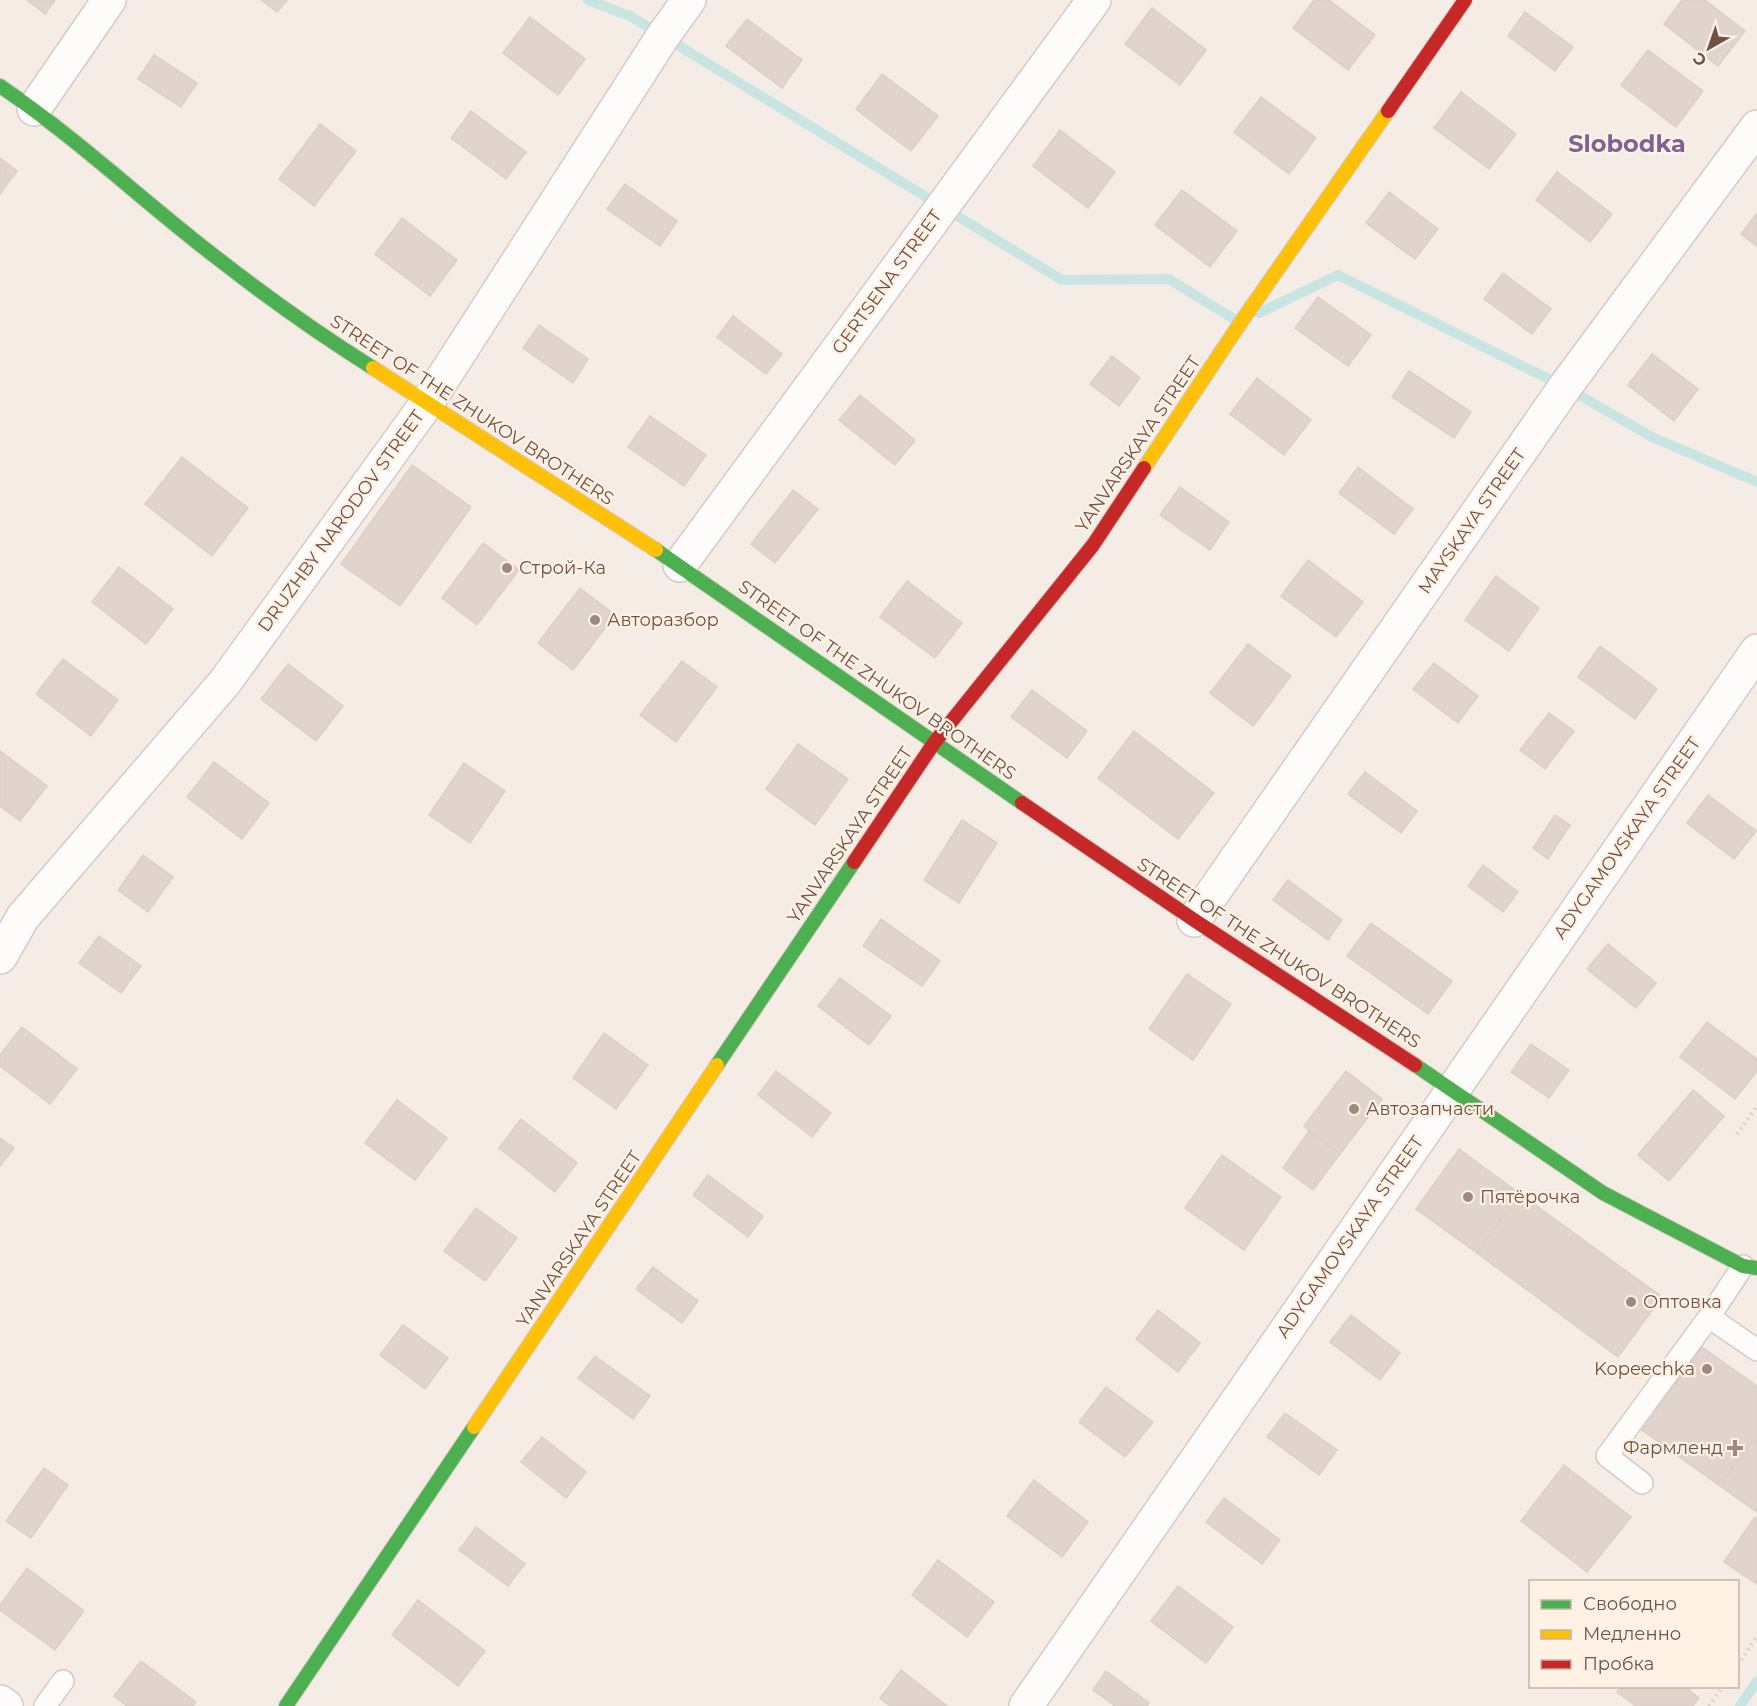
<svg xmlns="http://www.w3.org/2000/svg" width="1757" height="1706" font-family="Montserrat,sans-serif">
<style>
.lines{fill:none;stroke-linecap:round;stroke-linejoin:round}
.stream{stroke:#c8e5e4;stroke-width:10}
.building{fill:#e1d4cd;stroke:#ddcfc8;stroke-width:1.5}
.lane-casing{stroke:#d6cac3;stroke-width:24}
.street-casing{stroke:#d6cac3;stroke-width:36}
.fast-casing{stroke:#d5c9c2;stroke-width:16}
.slow-casing{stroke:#d5c9c2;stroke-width:16}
.jam-casing{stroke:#d5c9c2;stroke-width:16}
.path{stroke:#d6ccc8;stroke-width:4;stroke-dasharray:1.5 4.5;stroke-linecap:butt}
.lane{stroke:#fefcfb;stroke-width:21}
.street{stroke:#fefcfb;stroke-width:33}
.fast{stroke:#4caf50;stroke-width:14}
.slow{stroke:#ffc107;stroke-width:14}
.jam{stroke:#c62828;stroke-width:14}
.poi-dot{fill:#9f887e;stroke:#fff2e4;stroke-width:2}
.labels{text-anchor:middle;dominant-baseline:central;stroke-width:4.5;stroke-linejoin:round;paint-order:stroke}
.street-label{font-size:18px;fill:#715147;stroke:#fff2e4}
.poi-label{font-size:18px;fill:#715147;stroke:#fff2e4;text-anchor:start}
.district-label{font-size:24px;font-weight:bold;fill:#7e6295;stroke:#fff2e4}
</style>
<rect width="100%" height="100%" fill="#f5ede5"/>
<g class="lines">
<g class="stream">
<polyline points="588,0 630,16 1062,280 1169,279 1237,321"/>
<polyline points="1259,313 1338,275 1565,387 1652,437 1757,482"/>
<polyline points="1740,1706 1757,1681"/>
</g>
</g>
<g class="building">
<polygon points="27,0 55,0 45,14"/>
<polygon points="261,0 287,0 277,12"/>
<polygon points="1314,0 1329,0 1375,35 1348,70 1293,28"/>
<polygon points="1682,0 1705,0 1745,31 1718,66 1664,24"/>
<polygon points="1152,8 1206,50 1180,85 1125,44"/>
<polygon points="1525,12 1573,47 1555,71 1508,36"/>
<polygon points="530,17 585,59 558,95 503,53"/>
<polygon points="747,19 802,60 782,88 726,46"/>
<polygon points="1648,50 1703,91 1676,127 1621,85"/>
<polygon points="154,55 197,83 181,107 138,79"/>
<polygon points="882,74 938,116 911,151 856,109"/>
<polygon points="1461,92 1516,134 1489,169 1434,128"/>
<polygon points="1261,97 1316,138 1289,174 1234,132"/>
<polygon points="471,111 526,152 506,179 451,138"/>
<polygon points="320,124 356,151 314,206 279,179"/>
<polygon points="1060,130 1115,172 1088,208 1033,166"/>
<polygon points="0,158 17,171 0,194"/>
<polygon points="1557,172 1612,214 1590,242 1536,200"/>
<polygon points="625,184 677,221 660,246 607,209"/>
<polygon points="1182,190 1237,231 1210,267 1155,225"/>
<polygon points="1389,192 1438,229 1415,259 1366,223"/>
<polygon points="1757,213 1757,246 1741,234"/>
<polygon points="402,218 457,260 430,296 375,254"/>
<polygon points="1503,273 1551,309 1532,334 1484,299"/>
<polygon points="1318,297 1371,335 1348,366 1295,328"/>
<polygon points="733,316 782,354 766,374 717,337"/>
<polygon points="539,325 588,359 573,383 523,348"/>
<polygon points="1652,354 1698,389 1674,421 1628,385"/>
<polygon points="1112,356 1140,378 1119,406 1090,384"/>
<polygon points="1409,371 1471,412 1454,438 1392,397"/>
<polygon points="1257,378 1311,420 1284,455 1230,414"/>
<polygon points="860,395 915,440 895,465 839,420"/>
<polygon points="650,416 706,455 684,486 628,447"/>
<polygon points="182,457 248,508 212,556 145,504"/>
<polygon points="412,465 471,507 400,606 341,564"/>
<polygon points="1358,467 1413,509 1394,534 1339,493"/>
<polygon points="1180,487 1229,522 1210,550 1160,515"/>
<polygon points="793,490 818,509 775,563 751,544"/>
<polygon points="483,543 519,570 477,625 442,598"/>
<polygon points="1308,560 1363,602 1336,637 1281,596"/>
<polygon points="119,567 173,609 146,644 92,602"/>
<polygon points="1496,576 1539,608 1509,651 1465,620"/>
<polygon points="907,581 962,623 935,658 880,617"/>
<polygon points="580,588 615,615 573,670 538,643"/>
<polygon points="1248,644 1291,676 1253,726 1210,693"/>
<polygon points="1600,646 1657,689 1635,719 1578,677"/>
<polygon points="63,659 118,700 91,736 36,694"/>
<polygon points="682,661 717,687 676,742 640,715"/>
<polygon points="1434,663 1478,696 1458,723 1413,689"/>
<polygon points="288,664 343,706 316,741 261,699"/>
<polygon points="1032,690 1087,731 1067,758 1011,717"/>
<polygon points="1549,713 1574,731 1545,769 1520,750"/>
<polygon points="1134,731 1214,793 1178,839 1098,778"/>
<polygon points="798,744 848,779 815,825 766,789"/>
<polygon points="0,751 47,786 20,821 0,806"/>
<polygon points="214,762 269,803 242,839 187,797"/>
<polygon points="464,763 505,791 470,843 429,815"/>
<polygon points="1365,772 1417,811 1401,833 1348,794"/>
<polygon points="1708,795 1756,831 1734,859 1687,823"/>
<polygon points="1555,815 1570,825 1548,859 1533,848"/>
<polygon points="962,820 997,843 959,903 924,880"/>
<polygon points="143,855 173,877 148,912 118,890"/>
<polygon points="1483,865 1518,892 1503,912 1468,886"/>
<polygon points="1288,880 1342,920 1328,940 1273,900"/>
<polygon points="881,919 940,961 922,986 863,946"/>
<polygon points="1371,923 1452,981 1428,1014 1347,956"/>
<polygon points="99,936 141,966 121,993 79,963"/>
<polygon points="1608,944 1656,983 1636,1008 1587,969"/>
<polygon points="1187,974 1231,1004 1193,1060 1149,1029"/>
<polygon points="840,978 891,1016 869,1045 818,1006"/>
<polygon points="1707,1022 1757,1059 1757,1071 1735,1099 1680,1057"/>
<polygon points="22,1027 77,1069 50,1104 0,1066 0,1055"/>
<polygon points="604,1033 648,1065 616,1109 573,1078"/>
<polygon points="1531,1044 1569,1070 1549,1098 1511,1072"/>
<polygon points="776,1071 831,1113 812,1137 758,1095"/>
<polygon points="1346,1071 1382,1099 1340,1154 1304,1126"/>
<polygon points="1693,1090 1724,1116 1669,1181 1638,1155"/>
<polygon points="397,1100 447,1138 415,1180 365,1143"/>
<polygon points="521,1119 577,1163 555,1192 499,1148"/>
<polygon points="1309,1131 1340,1154 1313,1190 1283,1168"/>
<polygon points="0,1138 14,1148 0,1166"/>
<polygon points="1459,1149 1520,1194 1477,1253 1416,1209"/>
<polygon points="1222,1155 1281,1197 1244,1250 1185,1208"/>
<polygon points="708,1175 763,1216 748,1237 693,1195"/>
<polygon points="1520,1194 1662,1297 1618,1357 1477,1253"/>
<polygon points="476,1208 517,1238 485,1281 444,1251"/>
<polygon points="653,1267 698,1301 682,1323 636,1289"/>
<polygon points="1158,1310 1200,1343 1178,1372 1136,1339"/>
<polygon points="1351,1315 1400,1353 1380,1380 1330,1342"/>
<polygon points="403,1325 448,1358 425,1389 380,1355"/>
<polygon points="1702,1347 1757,1386 1757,1444 1753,1440 1720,1486 1642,1430"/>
<polygon points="595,1356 650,1396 633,1419 578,1378"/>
<polygon points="1106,1387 1153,1422 1125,1457 1079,1422"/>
<polygon points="1285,1413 1337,1450 1319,1475 1267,1437"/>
<polygon points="542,1437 586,1472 566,1498 521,1462"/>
<polygon points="1753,1440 1757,1444 1757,1512 1720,1486"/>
<polygon points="1564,1465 1631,1517 1587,1572 1521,1521"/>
<polygon points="44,1468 68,1485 31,1538 6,1521"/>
<polygon points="1034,1480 1088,1522 1062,1557 1007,1516"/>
<polygon points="1224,1498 1280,1540 1262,1564 1206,1522"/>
<polygon points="1755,1517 1757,1518 1757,1584 1724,1562"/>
<polygon points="476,1527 525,1564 508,1586 459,1550"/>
<polygon points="938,1560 994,1602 967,1637 912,1595"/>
<polygon points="27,1568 84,1611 55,1650 0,1610 0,1605"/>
<polygon points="1178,1586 1233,1627 1206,1663 1151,1621"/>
<polygon points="418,1600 485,1651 458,1686 392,1635"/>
<polygon points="141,1661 196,1702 193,1706 127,1706 114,1696"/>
<polygon points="901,1670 947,1706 890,1706 880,1698"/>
<polygon points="1106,1671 1149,1703 1147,1706 1115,1706 1093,1690"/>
<polygon points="1621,1686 1684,1686 1699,1698 1693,1706 1636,1706 1617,1692"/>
</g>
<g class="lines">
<defs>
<g id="lane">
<polyline points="1743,1266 1709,1317 1757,1350"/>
<polyline points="1642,1483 1607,1456 1709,1317"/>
<polyline points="45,1706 63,1681"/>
</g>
<g id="street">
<polyline points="34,109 109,0"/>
<polyline points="680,565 1094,0"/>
<polyline points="1194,920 1565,387 1757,127"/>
<polyline points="0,957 23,917 225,682 427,403 663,36 689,0"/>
<polyline points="0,1702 6,1706"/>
<polyline points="1026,1706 1757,651"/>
</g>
<g id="fast">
<path d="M0 86C77 138 144 202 217 258 267 297 319 334 373 368"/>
<polyline points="656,550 1022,803"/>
<polyline points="717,1065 854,862"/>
<polyline points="1415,1065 1603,1193 1743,1266 1757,1268"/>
<polyline points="286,1706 474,1427"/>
</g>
<g id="slow">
<polyline points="373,368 656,550"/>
<polyline points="1144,468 1241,322 1388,111"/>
<polyline points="474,1427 717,1065"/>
</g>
<g id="jam">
<polyline points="1388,111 1465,0"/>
<polyline points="1022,803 1194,920 1415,1065"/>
<polyline points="854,862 934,743 1093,545 1144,468"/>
</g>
</defs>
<use href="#lane" class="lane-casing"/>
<use href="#street" class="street-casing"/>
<use href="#fast" class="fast-casing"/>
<use href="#slow" class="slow-casing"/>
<use href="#jam" class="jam-casing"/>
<g class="path">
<polyline points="1737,1134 1757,1106"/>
<polyline points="1738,1665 1757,1636"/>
<polyline points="1709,1706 1723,1686"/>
</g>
<use href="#lane" class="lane"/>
<use href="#street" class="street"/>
<use href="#fast" class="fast"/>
<use href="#slow" class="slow"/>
<use href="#jam" class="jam"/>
</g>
<g class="poi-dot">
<circle cx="507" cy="568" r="6"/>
<circle cx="595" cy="620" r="6"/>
<circle cx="1354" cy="1109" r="6"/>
<circle cx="1468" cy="1197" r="6"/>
<circle cx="1631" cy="1302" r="6"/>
<circle cx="1707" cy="1369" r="6"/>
<path d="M1732 1439h6v6h6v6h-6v6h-6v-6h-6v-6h6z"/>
</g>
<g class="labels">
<g class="street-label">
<text transform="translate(887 282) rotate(-54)">GERTSENA STREET</text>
<text transform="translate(472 410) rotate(33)">STREET OF THE ZHUKOV BROTHERS</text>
<text transform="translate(1138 444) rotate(-56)">YANVARSKAYA STREET</text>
<text transform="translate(341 521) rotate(-54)">DRUZHBY NARODOV STREET</text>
<text transform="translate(1472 521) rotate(-55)">MAYSKAYA STREET</text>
<text transform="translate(877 680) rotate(35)">STREET OF THE ZHUKOV BROTHERS</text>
<text transform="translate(850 835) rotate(-56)">YANVARSKAYA STREET</text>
<text transform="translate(1627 838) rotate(-55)">ADYGAMOVSKAYA STREET</text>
<text transform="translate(1279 953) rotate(33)">STREET OF THE ZHUKOV BROTHERS</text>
<text transform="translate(1350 1237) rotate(-55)">ADYGAMOVSKAYA STREET</text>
<text transform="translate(579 1239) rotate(-56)">YANVARSKAYA STREET</text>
</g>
<g class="poi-label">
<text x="519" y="568">Строй-Ка</text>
<text x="607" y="620">Авторазбор</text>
<text x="1366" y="1109">Автозапчасти</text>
<text x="1480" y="1197">Пятёрочка</text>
<text x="1643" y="1302">Оптовка</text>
<text x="1695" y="1369" text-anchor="end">Kopeechka</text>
<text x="1723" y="1448" text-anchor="end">Фармленд</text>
</g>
<g class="district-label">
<text x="1627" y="143">Slobodka</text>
</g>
</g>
<rect x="1529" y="1580" width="210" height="108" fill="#fff2e4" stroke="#c6b2a5" stroke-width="1.5"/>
<rect x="1541" y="1600" width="30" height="9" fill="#4caf50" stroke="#c6b2a5" stroke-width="1.5"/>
<text x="1583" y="1610" font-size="18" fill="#715147">Свободно</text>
<rect x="1541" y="1630" width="30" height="9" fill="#ffc107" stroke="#c6b2a5" stroke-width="1.5"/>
<text x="1583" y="1640" font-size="18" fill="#715147">Медленно</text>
<rect x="1541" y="1660" width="30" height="9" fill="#c62828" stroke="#c6b2a5" stroke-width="1.5"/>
<text x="1583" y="1670" font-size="18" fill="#715147">Пробка</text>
<g transform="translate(1709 48) rotate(220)" stroke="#fff2e4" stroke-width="4.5" paint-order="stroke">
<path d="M0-4.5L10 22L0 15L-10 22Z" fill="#715147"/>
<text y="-9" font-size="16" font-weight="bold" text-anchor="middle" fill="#715147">С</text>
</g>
</svg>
